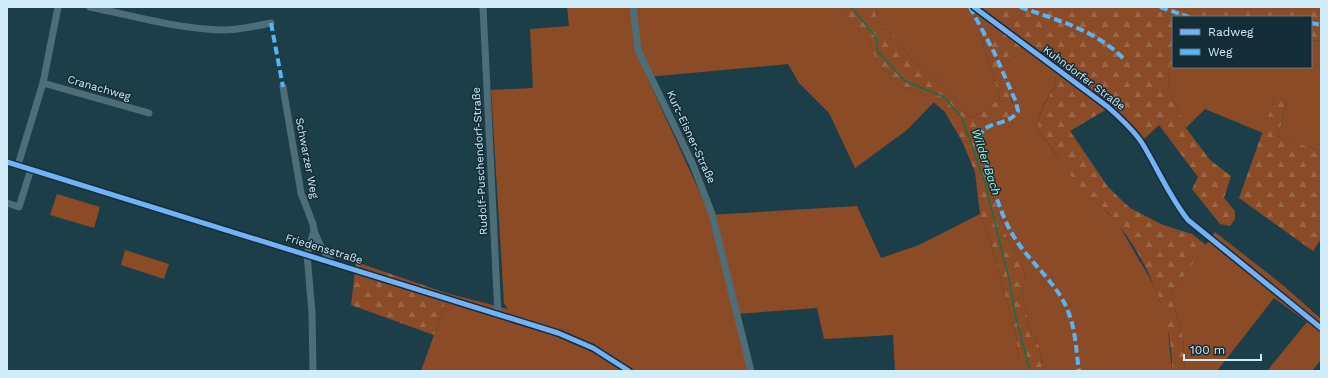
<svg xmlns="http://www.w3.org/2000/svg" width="1328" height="378" font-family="'Work Sans',sans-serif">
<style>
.green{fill:#8c4b27}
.forest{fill:url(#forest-firs)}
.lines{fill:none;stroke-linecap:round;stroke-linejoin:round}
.stream{stroke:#176b51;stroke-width:1.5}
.minor{stroke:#4d6e79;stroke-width:7}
.quiet{stroke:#56b5f8;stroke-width:4;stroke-dasharray:8 4;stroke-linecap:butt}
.cycleway-casing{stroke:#142c35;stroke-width:8}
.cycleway{stroke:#73b2f8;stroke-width:5}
.labels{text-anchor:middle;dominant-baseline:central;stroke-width:3;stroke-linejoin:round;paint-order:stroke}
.street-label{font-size:11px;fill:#d0edf9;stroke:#142c35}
.water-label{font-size:12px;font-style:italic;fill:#98fcd2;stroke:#142c35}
</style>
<defs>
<pattern id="forest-firs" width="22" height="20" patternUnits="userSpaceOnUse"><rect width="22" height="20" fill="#8c4b27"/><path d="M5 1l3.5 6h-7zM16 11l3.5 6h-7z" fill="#9b6547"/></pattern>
</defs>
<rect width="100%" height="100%" fill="#1c3e49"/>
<g class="green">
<polygon points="567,7 837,7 868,39 873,53 881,67 899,86 923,93 934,102 907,130 855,168 829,113 799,83 788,64 647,77 710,215 857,206 881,258 919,245 980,214 987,230 1016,334 1020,371 895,371 893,335 824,339 817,308 735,314 749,371 421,371 444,307 446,293 508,309 504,303 491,90 533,88 530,29 569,26"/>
<polygon points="876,7 968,7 981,24 983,45 1000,98 977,116 969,118 940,79 912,61 898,39 877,21"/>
<path d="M1025 40 1057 62 1055 86 1042 107 1037 128 1077 184 1117 222 1155 287 1167 321 1172 371H1043L1039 346 1030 330 1022 291 1025 278 1022 259 1007 238 976 141C980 125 993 121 1009 118L1013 101 999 68Z"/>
<polygon points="1311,40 1321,41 1321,151 1278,137 1287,101 1275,97 1263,133 1205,109 1186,128 1168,86 1170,64 1173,62 1173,67 1311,67"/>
<polygon points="57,194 100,207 94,228 50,215"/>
<polygon points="1215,232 1284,286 1321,319 1321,360 1312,371 1267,371 1307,322 1274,298 1217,371 1185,371 1183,338 1171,294"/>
<polygon points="125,250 169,264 164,279 121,265"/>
</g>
<g class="forest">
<path d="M837 7H876L877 21 898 39 912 61 940 79 969 118 977 116 1000 98 983 45 981 24 968 7H1321V41L1311 40V17H1173V62L1170 65 1168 86 1186 128 1210 160 1231 176 1224 198 1235 211V219L1230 226 1220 224 1192 189 1198 177 1159 125 1143 140 1112 106 1070 131 1108 187 1130 208 1163 225 1192 234 1206 245 1171 294 1183 338 1185 371H1172C1173 319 1149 263 1117 223 1106 208 1088 198 1076 183 1063 165 1051 146 1037 128L1042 108 1055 86 1057 62 1025 40 1000 68C1005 83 1019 104 1009 118 993 121 980 125 976 141L1007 238 1022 259 1025 278 1022 291 1030 330 1039 346 1043 371H1020L1016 334 987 230 980 214 975 172 962 141 945 112 923 93 899 86 881 67 873 53 868 39Z"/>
<polygon points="1275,97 1287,100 1278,137 1321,151 1321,239 1313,251 1239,198"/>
<polygon points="356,262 446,293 444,307 434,335 351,305"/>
</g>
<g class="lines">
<polyline class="stream" points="851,7 876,37 878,52 905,81 944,97 962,118 985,183 1009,279 1015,314 1030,371"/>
<g class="minor">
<path d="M90 7C134 16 178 29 223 30 239 30 256 26 271 23"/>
<polyline points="483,7 498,315"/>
<polyline points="633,7 638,50 693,165 712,214 751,371"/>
<path d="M974 7 1108 107C1120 118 1133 129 1142 143 1158 169 1169 196 1188 220L1321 328"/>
<polyline points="43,83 149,113"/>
<polyline points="283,87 301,193 313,224 314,231 307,254 312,313 313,371"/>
<polyline points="7,162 558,333 593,348 629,371"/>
<polyline points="18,165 43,83 58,7"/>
<polyline points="7,203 19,207 31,169"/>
<polyline points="314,231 321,247 331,261"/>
</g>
<g class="quiet">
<path d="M970 7 994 52 1016 102 1018 111C1008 127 987 120 981 134 977 145 984 157 987 167 995 193 1002 220 1018 243 1034 266 1058 285 1068 311 1076 331 1076 351 1079 371"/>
<path d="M1020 7C1057 20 1095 30 1123 58"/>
<polyline points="1160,7 1189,17"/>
<polyline points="271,23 283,87"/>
<polyline points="1311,23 1321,25"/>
</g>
<defs>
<g id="cycleway">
<path d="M974 7 1108 107C1120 118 1133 129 1142 143 1158 169 1169 196 1188 220L1321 328"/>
<polyline points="7,162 558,333 593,348 629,371"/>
</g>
</defs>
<use href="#cycleway" class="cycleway-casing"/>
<use href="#cycleway" class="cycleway"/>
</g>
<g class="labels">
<g class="street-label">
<text transform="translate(1084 78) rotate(37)">Kuhndorfer Straße</text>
<text transform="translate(99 88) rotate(16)">Cranachweg</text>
<text transform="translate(691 137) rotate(65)">Kurt-Eisner-Straße</text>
<text transform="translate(307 158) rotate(79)">Schwarzer Weg</text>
<text transform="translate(480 161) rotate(-93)">Rudolf-Puschendorf-Straße</text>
<text transform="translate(324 249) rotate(17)">Friedensstraße</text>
</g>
<g class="water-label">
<text transform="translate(986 162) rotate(72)">Wilder Bach</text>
</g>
</g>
<rect width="1328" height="378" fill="none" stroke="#d0edf9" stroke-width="16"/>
<rect x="1172" y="16" width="140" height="52" fill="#142c35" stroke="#5f7983"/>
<rect x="1180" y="29" width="20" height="6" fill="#73b2f8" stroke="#5f7983"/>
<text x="1208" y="36" font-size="12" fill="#d0edf9">Radweg</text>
<rect x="1180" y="49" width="20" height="6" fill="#56b5f8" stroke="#5f7983"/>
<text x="1208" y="56" font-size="12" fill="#d0edf9">Weg</text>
<path d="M1184 354v6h77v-6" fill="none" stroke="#d0edf9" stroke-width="2"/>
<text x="1190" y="354" font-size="12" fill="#d0edf9" stroke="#142c35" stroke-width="3" paint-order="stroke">100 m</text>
</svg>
